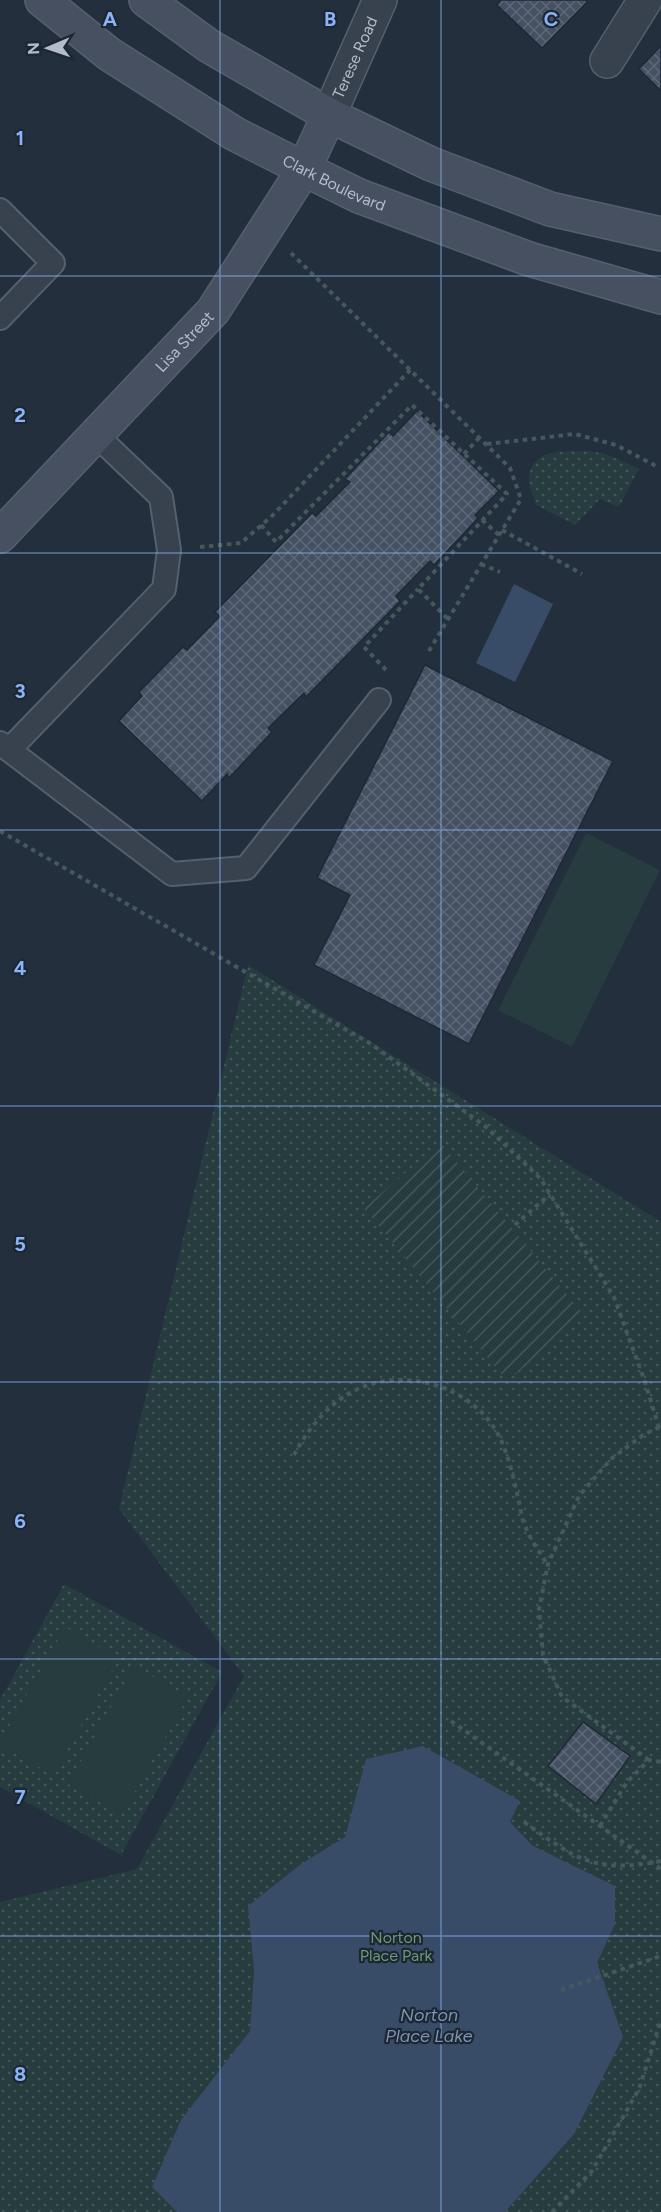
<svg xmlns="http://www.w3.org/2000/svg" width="661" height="2212" font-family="Figtree,sans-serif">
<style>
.grass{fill:url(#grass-dots)}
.garden{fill:url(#garden-furrows)}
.pitch{fill:#263c3f}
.water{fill:#394c67}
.building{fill:url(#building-cross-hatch);stroke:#1f2835;stroke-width:1.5}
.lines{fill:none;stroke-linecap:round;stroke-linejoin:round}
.lane-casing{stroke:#565f6c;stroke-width:26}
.street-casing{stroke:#565f6c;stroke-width:36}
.secondary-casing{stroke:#565f6c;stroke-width:36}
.path{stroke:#44595c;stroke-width:4;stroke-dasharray:4.5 4.5;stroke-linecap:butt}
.lane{stroke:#38414e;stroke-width:22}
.street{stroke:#38414e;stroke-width:33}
.secondary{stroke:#465061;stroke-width:33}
.grid{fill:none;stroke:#8ab4f8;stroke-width:1.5;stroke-opacity:0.55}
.labels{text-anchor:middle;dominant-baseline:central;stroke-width:4.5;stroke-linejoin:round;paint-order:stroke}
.street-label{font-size:16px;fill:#b4bcc9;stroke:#1d2633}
.park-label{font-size:16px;fill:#6b9a76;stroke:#1d2633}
.water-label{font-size:18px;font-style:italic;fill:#7c92b1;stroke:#1d2633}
.grid-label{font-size:20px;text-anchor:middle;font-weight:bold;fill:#8ab4f8;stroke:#1d2633;stroke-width:4.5;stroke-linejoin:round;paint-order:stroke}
</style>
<defs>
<pattern id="grass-dots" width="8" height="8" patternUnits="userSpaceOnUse" patternTransform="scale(1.5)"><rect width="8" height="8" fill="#263c3f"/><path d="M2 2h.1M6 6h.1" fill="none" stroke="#435659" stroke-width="1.8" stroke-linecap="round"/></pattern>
<pattern id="garden-furrows" width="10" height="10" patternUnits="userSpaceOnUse" patternTransform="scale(1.5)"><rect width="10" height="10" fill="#263c3f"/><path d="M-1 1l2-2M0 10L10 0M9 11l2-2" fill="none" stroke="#435659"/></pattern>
<pattern id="building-cross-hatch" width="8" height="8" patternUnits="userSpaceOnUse" patternTransform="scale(1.5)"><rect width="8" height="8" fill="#455162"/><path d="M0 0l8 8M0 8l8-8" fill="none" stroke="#5d6877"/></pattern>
</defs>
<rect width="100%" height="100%" fill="#242f3e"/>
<g class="grass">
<path d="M589 451 606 454 639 469 619 507 600 499 575 525 536 505C534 497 528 485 529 477 533 447 566 452 589 451Z"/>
<polygon points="248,965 661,1222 661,2212 0,2212 0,1902 137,1869 244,1676 119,1509"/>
<polygon points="64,1584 222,1672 121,1855 0,1787 0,1700"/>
</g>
<polygon class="garden" points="441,1143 585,1316 507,1381 364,1208"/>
<g class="pitch">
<polygon points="586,833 660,870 572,1047 498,1010"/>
<polygon points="65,1627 119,1658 53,1775 0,1745 0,1742"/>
<polygon points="134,1666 188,1697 122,1814 68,1784"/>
</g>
<g class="water">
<polygon points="514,584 553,604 515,682 476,663"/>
<polygon points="423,1746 520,1801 510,1822 533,1846 615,1886 615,1924 597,1963 623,2037 574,2134 505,2212 177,2212 152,2187 181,2120 250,2031 254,1971 248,1906 301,1864 345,1837 366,1759"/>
</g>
<g class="building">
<polygon points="501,0 586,0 587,2 542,48 497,5"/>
<polygon points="661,46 661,91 639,69"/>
<polygon points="417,411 499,491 475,515 478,518 434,565 430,561 396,596 400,601 306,697 304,693 268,728 272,732 229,778 227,774 202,801 119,721 142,696 139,692 183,647 187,650 220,616 215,612 312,513 316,516 350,482 345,479 389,432 393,436"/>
<polygon points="425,665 613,761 469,1044 314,965 350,895 317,878"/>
<polygon points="583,1722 630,1756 596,1804 548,1766"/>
</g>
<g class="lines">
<defs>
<g id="lane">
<polyline points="0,210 53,263 0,318"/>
<polyline points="0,743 9,750 164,589 169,550 161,497 96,435"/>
<polyline points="9,750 172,874 246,868 379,700"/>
</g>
<g id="street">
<polyline points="607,61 645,0"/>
<path id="s1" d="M329 115 380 0"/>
</g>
<g id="secondary">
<path id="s2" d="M42 0 109 54 235 134 304 169 359 196 529 259 661 297"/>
<polyline points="146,0 209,46 329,115 431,164 550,209 661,234"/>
<path id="s3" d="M0 536 213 311 304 169 329 115"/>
</g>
</defs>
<use href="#lane" class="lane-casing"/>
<use href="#street" class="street-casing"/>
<use href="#secondary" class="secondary-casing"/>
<g class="path">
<polyline points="291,253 510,468 521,499 427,654"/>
<polyline points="487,444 575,434 616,445 656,466"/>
<polyline points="464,454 479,438"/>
<polyline points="482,520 499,535"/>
<polyline points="261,525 276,542 412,405 507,494 418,589 448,619"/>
<polyline points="502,530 582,574"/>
<polyline points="200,547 241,543 273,515 410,370"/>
<polyline points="481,564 500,572"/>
<polyline points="386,670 364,647 418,589"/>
<polyline points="0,831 371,1044 485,1126 540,1178 614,1297 645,1382 659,1428"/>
<polyline points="515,1225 550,1194"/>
<path d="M294 1455C306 1432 325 1408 348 1394 399 1364 472 1384 499 1436 509 1456 514 1480 519 1502 521 1510 522 1521 526 1528 531 1541 540 1552 547 1564"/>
<polyline points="451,1721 661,1869"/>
<polyline points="649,1760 562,1697 543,1655 539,1609 548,1564 579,1496 611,1459 643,1435 660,1427"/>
<path d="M524 1822C576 1859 594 1874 661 1861"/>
<polyline points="600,1826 627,1782 649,1760 661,1762"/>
<polyline points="561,1990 661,1956"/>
<polyline points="552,2212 592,2171 639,2089 661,2020"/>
</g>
<use href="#lane" class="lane"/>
<use href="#street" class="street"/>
<use href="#secondary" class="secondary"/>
</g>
<path class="grid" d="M220 0V2212M441 0V2212M0 276H661M0 553H661M0 830H661M0 1106H661M0 1382H661M0 1659H661M0 1936H661"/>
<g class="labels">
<g class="street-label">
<text stroke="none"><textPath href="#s1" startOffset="63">Terese Road</textPath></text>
<text stroke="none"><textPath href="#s2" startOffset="346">Clark Boulevard</textPath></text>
<text stroke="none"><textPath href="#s3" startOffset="268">Lisa Street</textPath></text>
</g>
<g class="park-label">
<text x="396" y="1937">Norton<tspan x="396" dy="18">Place Park</tspan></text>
</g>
<g class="water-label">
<text x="429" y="2015">Norton<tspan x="429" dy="21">Place Lake</tspan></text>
</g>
</g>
<g class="grid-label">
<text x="110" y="26">A</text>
<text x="330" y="26">B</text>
<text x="551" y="26">C</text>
<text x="20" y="145">1</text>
<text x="20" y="422">2</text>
<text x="20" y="698">3</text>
<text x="20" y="975">4</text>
<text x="20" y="1251">5</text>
<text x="20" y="1528">6</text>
<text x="20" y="1804">7</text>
<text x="20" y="2081">8</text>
</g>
<g transform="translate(48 48) rotate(268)" stroke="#1d2633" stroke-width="4.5" paint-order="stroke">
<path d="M0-4.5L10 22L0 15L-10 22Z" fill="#b4bcc9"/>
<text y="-9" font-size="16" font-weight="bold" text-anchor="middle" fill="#b4bcc9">N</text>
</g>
</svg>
